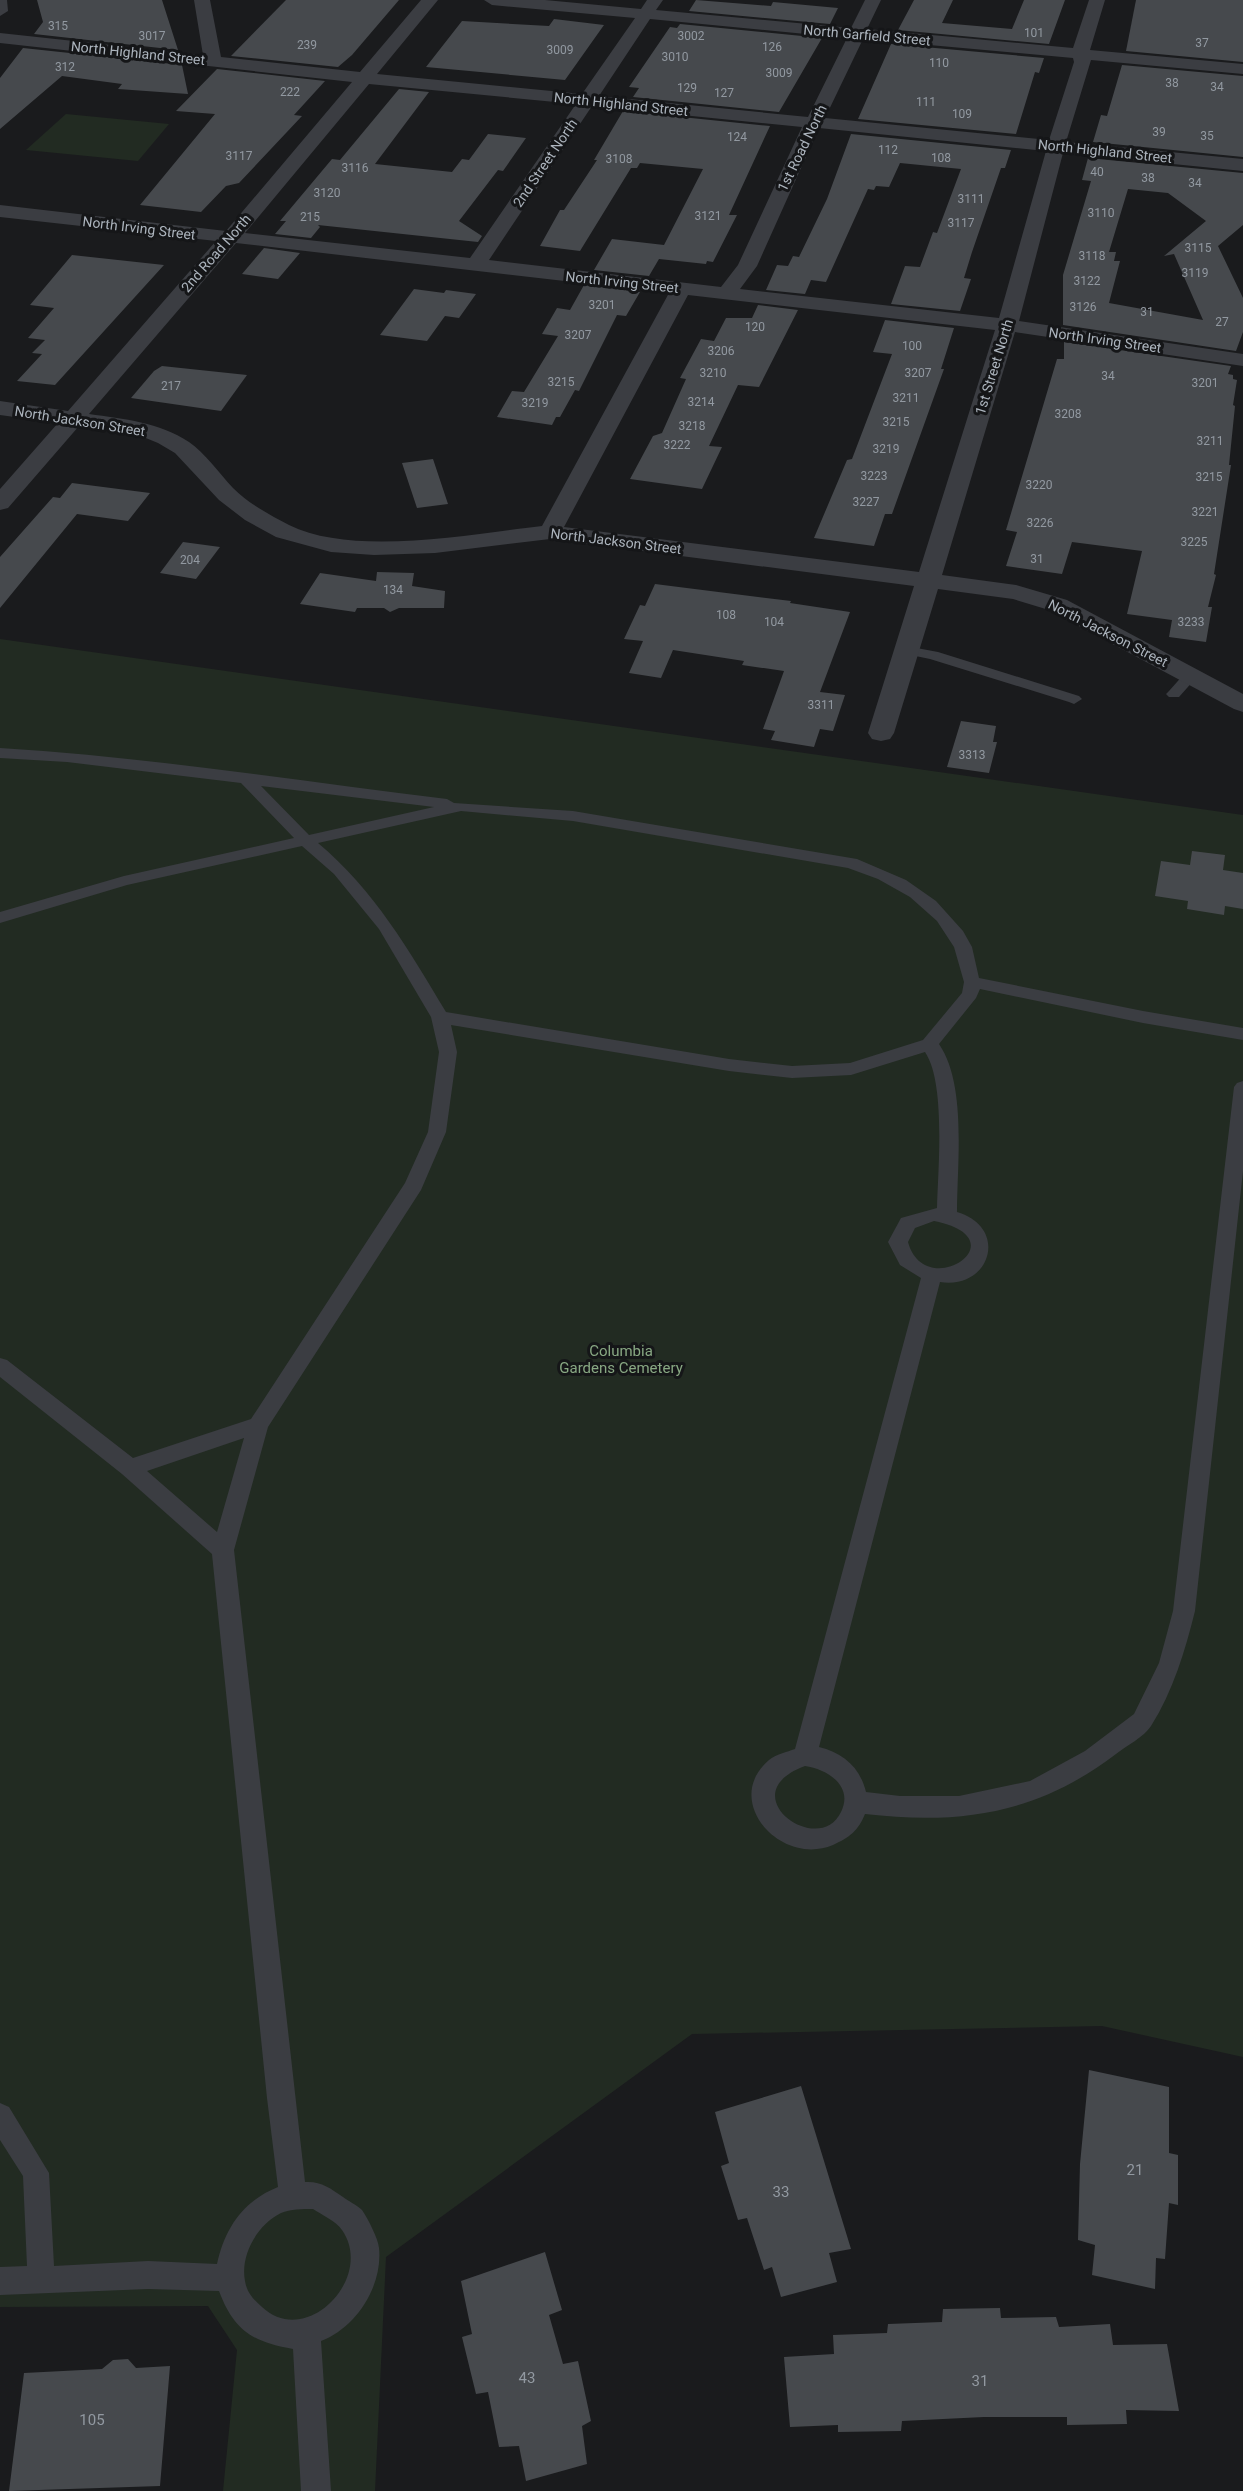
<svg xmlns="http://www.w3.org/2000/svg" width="1243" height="2491" font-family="Roboto,sans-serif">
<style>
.green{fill:#222b22}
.building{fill:#46494d;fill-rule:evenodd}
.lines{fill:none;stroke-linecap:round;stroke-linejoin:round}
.lane{fill:#3b3d42;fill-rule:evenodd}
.street{fill:#3b3d42;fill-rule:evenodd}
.labels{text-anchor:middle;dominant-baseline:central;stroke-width:6;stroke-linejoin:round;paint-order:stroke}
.number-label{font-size:12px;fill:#9299a1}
.far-street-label{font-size:14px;fill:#acb4bd;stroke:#151618}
.park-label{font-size:15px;fill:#88a883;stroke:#151618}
.near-number-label{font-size:15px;fill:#9299a1}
</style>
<rect width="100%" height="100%" fill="#1a1b1d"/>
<g class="green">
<polygon points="66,114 169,124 138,161 26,150"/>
<polygon points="0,639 1243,815 1243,2057 1102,2026 692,2034 386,2257 375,2491 223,2491 237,2350 208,2306 0,2307"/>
</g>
<g class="building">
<polygon points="37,0 162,0 178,50 34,34 43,22"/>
<polygon points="286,0 399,0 352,55 338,67 231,56"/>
<polygon points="696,0 771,6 773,2 838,8 830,24 689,11"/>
<polygon points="914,0 953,0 942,23 1012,29 1024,0 1065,0 1049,44 898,30"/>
<polygon points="1136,0 1243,0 1243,62 1126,51"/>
<polygon points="554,19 604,25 565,80 426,67 462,21 549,26"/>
<polygon points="680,24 822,38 779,112 633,97 639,88 629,87 670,27 677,28"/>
<polygon points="891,44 1044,58 1039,73 1035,72 1016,134 858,119"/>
<polygon points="23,48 182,65 188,94 118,89 122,84 62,76 0,129 0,78"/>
<polygon points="1122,65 1243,76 1243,157 1093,142 1101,115 1107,116"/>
<polygon points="217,69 325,81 294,115 302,116 239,183 226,186 201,212 140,205 215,114 176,111"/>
<polygon points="399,89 429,92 375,164 452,172 462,159 469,160 488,134 526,138 503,171 498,170 459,221 482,236 478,242 318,225 320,227 311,238 275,234 286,221 280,221 332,159 340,160"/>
<polygon points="623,111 770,126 729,215 737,215 713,262 707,261 706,264 659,259 649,276 594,270 612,239 664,245 703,169 640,163 637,168 631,168 580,251 540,246 560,210 564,210 597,160 594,160"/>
<polygon points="851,134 1011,150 1005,168 1001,168 972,252 964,278 971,279 960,311 891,304 905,266 920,267 933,232 937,233 961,169 900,163 889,187 876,186 874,190 868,189 826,282 811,280 805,294 766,290 777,265 788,266 793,256 799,257 827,199"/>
<path d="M1088 158 1243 173V225L1218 246 1243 298V332L1236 351 1063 325V275L1091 181 1082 180ZM1128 189 1168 193 1206 221 1164 256 1174 254 1203 320 1109 303 1120 261H1114L1116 252H1109Z"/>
<polygon points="264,248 300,253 278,279 242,274"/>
<polygon points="72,255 164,265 55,385 17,381 42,354 32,353 45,340 28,338 54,308 30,305"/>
<polygon points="584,285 640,292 626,316 617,315 579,391 575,390 560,417 556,417 552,425 497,417 512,391 524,392 558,336 542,334 557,308 570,310"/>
<polygon points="414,289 444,293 446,290 476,294 459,318 445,316 427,341 380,335"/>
<polygon points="758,305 798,310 759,387 738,385 709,446 722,447 702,489 630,479 653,436 662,433 686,379 680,378 701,339 714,341 726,318 752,318"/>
<polygon points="885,320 954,328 941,369 944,369 892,514 885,514 874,546 814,538 847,460 852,459 892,354 873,352"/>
<polygon points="1064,342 1231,366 1228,374 1233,375 1233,379 1237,380 1233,405 1235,406 1229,465 1231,465 1214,574 1216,575 1208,607 1212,607 1206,642 1169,637 1172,620 1127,614 1142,551 1072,542 1062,574 1006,566 1017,532 1006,530 1057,359 1064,359"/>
<polygon points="162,366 247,375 221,411 131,398 154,371"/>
<polygon points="433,459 448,504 417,508 402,463"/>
<polygon points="72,483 150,493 128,521 77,514 0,608 0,557 53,497 60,498"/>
<polygon points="183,542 220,547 196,579 160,573"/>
<polygon points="377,572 414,573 412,586 445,591 444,608 399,608 390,612 384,608 357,608 355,612 300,604 320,573 376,581"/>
<polygon points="655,584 791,601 790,603 850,612 820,692 845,695 833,731 820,729 814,747 771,740 775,731 763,729 784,671 742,665 744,661 673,650 661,678 629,673 643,641 624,639 640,605 645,606"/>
<polygon points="961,721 996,726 993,742 997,742 989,773 947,767"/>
<polygon points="1192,851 1225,855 1223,870 1243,873 1243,909 1225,906 1224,915 1187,909 1188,901 1155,896 1161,861 1190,865"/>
<polygon points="1089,2070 1169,2087 1169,2153 1178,2155 1178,2205 1169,2203 1165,2259 1156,2258 1155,2289 1092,2275 1095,2245 1078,2240 1080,2164"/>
<polygon points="801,2086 851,2249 829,2253 837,2282 781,2297 772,2267 764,2270 747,2218 738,2220 721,2166 729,2163 715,2112"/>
<polygon points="545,2252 562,2310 549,2315 563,2364 578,2361 591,2421 582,2426 587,2464 526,2481 519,2446 499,2447 488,2392 476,2394 462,2337 472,2334 461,2281"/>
<polygon points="1000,2308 1001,2318 1056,2317 1059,2327 1110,2324 1113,2345 1167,2344 1179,2411 1126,2410 1127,2424 1067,2425 1067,2417 984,2417 902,2421 901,2431 838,2432 838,2425 790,2427 784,2357 834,2354 833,2335 887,2333 888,2324 942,2322 943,2309"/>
<polygon points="128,2359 136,2368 170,2366 160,2486 9,2491 24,2373 102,2369 113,2360"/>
</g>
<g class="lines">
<g class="lane">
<polygon points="906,646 938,652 1079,696 1082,699 1074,704 1069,702 930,659 901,653 899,650"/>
<polygon points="1190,672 1195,673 1197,676 1195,679 1179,697 1169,697 1166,694 1169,691 1185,673"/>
<path d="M0 748C150 757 298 781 447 799L454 803 573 811 857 859 906 880 936 901 963 931 972 947 979 978 1143 1011 1243 1028V1040L1143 1023 980 989 976 998 939 1044C967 1085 957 1163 957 1212 1010 1228 990 1290 940 1282L819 1747C843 1753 860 1767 866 1792L900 1796H959L1030 1781 1085 1751 1134 1714 1159 1663 1173 1611 1234 1087 1237 1083 1243 1081V1171L1195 1611C1185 1651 1173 1691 1151 1726 1144 1737 1126 1746 1116 1754 1037 1814 961 1825 865 1814 858 1831 850 1837 833 1845 781 1867 721 1801 769 1760 776 1754 787 1752 795 1749L921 1278 900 1265 888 1242 901 1218 937 1208C938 1169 946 1083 925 1052L851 1075 792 1078 729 1071 451 1025 457 1052 446 1132 421 1190 268 1427 234 1550 305 2182C321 2181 330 2188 343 2197 348 2201 357 2205 362 2210 368 2219 378 2238 379 2248 383 2286 356 2328 321 2341L331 2491H301L293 2349C253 2342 234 2331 219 2291L148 2289 0 2295V2267L27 2266 23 2176 0 2140V2103L9 2107 49 2173 54 2266 148 2261 217 2264C225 2228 243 2201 278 2187L267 2098 212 1554 122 1474 0 1377V1358L7 1360 133 1458 251 1419 405 1183 428 1132 439 1052 431 1017 379 929 334 874 302 846 127 885 0 923V912L124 876 294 838 241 783 67 762 0 758ZM261 786 434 807 309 835ZM461 811 573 821 848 868 878 879 910 897 937 921 954 947 964 982 962 993 923 1040 850 1063 792 1066 729 1059 446 1012C408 949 375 891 318 843ZM934 1221C1023 1239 925 1304 908 1242L915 1228ZM244 1438 217 1532 147 1471ZM805 1766C827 1769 854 1786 841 1812 819 1859 729 1794 805 1766ZM313 2209C322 2215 336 2221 342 2230 375 2277 307 2349 262 2307 253 2299 247 2293 245 2281 240 2255 257 2225 281 2213 290 2209 303 2209 313 2209Z"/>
</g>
<g class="street">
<polygon points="0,0 7,0 8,11 0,16"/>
<path d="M194 0H210L221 57 360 72 421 0H438L377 74 582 94 635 18 492 5 484 0H545L641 9 647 0H663L656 10 851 28 865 0H881L867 29 1073 48 1089 0H1105L1090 50 1243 64V74L1091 60 1066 142 1243 159V171L1063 153 1019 321 1243 354V366L1015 332 942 575 1016 585 1067 600 1243 694V712L1234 709 1049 610 1013 599 938 589 894 733 890 739 881 741 872 739 868 733 914 586 550 539 435 553 374 555 331 552 276 537 245 520 219 500 175 453 158 443 136 434 79 426 8 508 0 510V489L58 423 0 415V401L68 411 216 241 0 217V205L226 231 352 82 0 43V33L203 55ZM650 19 847 38 808 117 599 96ZM863 39 1073 58 1074 62 1049 140 825 118ZM369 84 576 104 470 258 245 233ZM592 106 802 127 738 265 721 287 489 260ZM819 128 1046 151 999 318 740 289 757 266ZM236 243 669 293 542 526C472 534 353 557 289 525 270 515 249 504 233 488 219 473 205 453 189 442 159 422 124 419 89 414ZM688 295 995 330 919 572 564 527Z"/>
</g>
</g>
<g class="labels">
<g class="number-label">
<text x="58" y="26">315</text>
<text x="1034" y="33">101</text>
<text x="152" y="36">3017</text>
<text x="691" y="36">3002</text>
<text x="1202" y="43">37</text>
<text x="307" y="45">239</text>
<text x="772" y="47">126</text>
<text x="560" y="50">3009</text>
<text x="675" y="57">3010</text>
<text x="939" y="63">110</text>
<text x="65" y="67">312</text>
<text x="779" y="73">3009</text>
<text x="1172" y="83">38</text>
<text x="1217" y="87">34</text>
<text x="687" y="88">129</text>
<text x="290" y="92">222</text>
<text x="724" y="93">127</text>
<text x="926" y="102">111</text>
<text x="962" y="114">109</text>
<text x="1159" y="132">39</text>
<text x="1207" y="136">35</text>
<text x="737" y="137">124</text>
<text x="888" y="150">112</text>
<text x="239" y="156">3117</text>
<text x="941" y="158">108</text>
<text x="619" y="159">3108</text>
<text x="355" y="168">3116</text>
<text x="1097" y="172">40</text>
<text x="1148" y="178">38</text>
<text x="1195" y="183">34</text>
<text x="327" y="193">3120</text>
<text x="971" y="199">3111</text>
<text x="1101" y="213">3110</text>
<text x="708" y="216">3121</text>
<text x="310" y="217">215</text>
<text x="961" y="223">3117</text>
<text x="1198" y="248">3115</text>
<text x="1092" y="256">3118</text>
<text x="1195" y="273">3119</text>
<text x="1087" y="281">3122</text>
<text x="602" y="305">3201</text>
<text x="1083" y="307">3126</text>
<text x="1147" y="312">31</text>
<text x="1222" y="322">27</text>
<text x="755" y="327">120</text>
<text x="578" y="335">3207</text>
<text x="912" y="346">100</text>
<text x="721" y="351">3206</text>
<text x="713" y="373">3210</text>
<text x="918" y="373">3207</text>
<text x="1108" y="376">34</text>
<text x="561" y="382">3215</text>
<text x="1205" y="383">3201</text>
<text x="171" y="386">217</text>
<text x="906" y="398">3211</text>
<text x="701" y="402">3214</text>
<text x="535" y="403">3219</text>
<text x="1068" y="414">3208</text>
<text x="896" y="422">3215</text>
<text x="692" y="426">3218</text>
<text x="1210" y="441">3211</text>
<text x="677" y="445">3222</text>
<text x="886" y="449">3219</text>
<text x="874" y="476">3223</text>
<text x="1209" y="477">3215</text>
<text x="1039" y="485">3220</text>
<text x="866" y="502">3227</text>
<text x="1205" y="512">3221</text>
<text x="1040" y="523">3226</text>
<text x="1194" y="542">3225</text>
<text x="1037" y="559">31</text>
<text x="190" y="560">204</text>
<text x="393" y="590">134</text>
<text x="726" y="615">108</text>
<text x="774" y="622">104</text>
<text x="1191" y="622">3233</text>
<text x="821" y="705">3311</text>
<text x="972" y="755">3313</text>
</g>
<g class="far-street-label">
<text transform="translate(867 35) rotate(5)">North Garfield Street</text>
<text transform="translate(138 53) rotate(6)">North Highland Street</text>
<text transform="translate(621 104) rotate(6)">North Highland Street</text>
<text transform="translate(802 148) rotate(-64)">1st Road North</text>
<text transform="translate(1105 151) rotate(6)">North Highland Street</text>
<text transform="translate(545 163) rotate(-56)">2nd Street North</text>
<text transform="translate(139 228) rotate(7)">North Irving Street</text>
<text transform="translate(216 253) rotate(-49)">2nd Road North</text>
<text transform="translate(622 282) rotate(6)">North Irving Street</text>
<text transform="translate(1105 340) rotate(8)">North Irving Street</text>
<text transform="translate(994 367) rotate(-73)">1st Street North</text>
<text transform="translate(80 421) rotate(9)">North Jackson Street</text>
<text transform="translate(616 541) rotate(7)">North Jackson Street</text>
<text transform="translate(1108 633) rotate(27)">North Jackson Street</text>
</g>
<g class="park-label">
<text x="621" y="1351">Columbia<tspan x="621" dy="17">Gardens Cemetery</tspan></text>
</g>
<g class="near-number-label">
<text x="1135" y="2170">21</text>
<text x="781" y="2192">33</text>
<text x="527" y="2378">43</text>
<text x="980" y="2381">31</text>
<text x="92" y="2420">105</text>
</g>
</g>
</svg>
